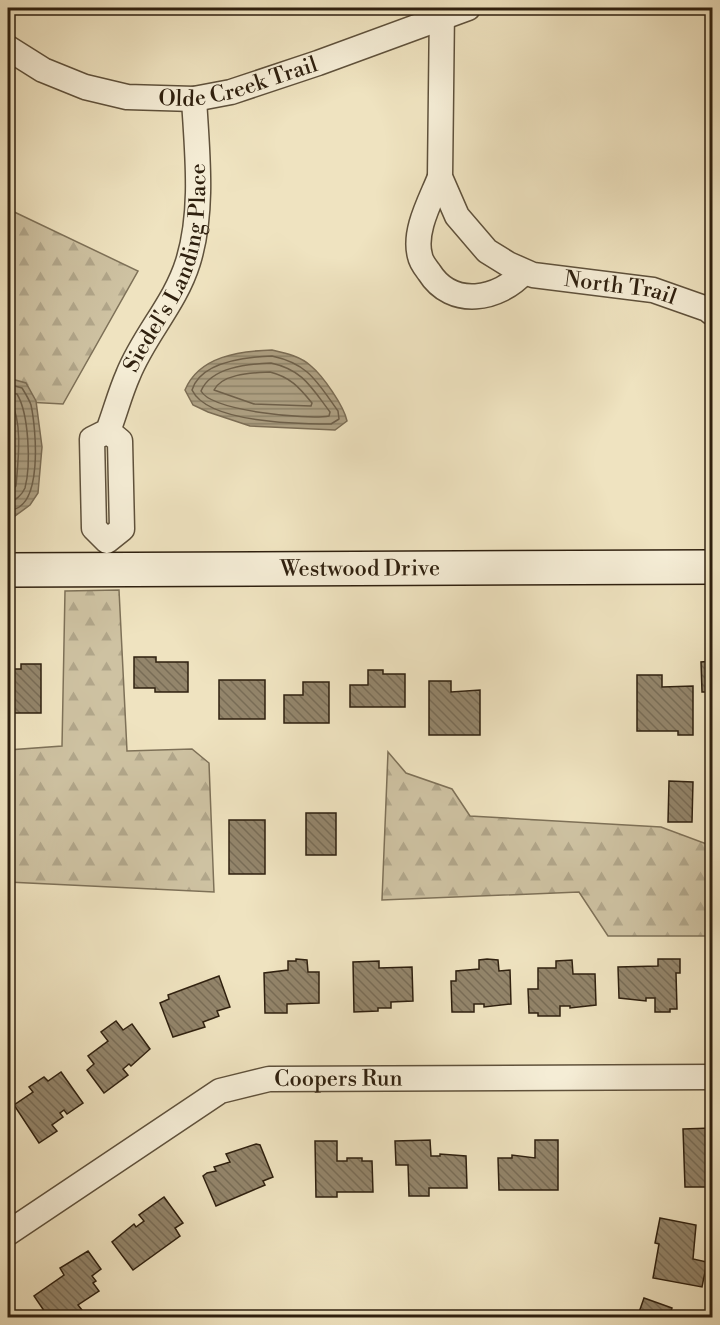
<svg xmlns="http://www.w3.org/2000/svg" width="720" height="1325" font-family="'Libre Bodoni',serif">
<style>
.forest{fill:url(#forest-firs);stroke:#7e7158;stroke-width:1.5}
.water{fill:url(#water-rules);stroke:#7b6d55;stroke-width:1.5}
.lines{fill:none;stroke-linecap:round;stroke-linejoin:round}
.shore{stroke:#6e604a;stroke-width:1.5}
.building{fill:url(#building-back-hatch);stroke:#2f200f;stroke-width:1.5}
.street-casing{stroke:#5f513b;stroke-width:27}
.secondary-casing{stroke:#2f200f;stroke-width:36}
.street{stroke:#f5edd6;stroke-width:24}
.secondary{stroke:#f5edd6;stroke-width:33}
.labels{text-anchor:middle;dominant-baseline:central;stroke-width:4.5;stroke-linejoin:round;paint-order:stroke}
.street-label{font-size:22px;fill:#2f200f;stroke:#f5edd6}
</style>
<defs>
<pattern id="forest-firs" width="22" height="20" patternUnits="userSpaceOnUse" patternTransform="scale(1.5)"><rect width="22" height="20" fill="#cec2a2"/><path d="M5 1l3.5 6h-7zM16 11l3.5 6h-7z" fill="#b1a68a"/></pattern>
<pattern id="water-rules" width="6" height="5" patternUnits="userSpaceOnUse" patternTransform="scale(1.5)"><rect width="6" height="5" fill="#aea184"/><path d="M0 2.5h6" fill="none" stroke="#8e836a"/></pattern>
<pattern id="building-back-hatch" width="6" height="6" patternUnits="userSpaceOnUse" patternTransform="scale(1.5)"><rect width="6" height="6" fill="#93856b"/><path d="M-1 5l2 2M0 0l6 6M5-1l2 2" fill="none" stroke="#786c56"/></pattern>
</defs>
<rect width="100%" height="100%" fill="#efe3c0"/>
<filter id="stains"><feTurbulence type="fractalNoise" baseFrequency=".00333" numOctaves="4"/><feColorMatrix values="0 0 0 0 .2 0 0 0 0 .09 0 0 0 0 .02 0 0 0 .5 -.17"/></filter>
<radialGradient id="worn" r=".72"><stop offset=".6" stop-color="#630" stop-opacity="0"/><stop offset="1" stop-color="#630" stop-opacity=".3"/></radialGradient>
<g class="forest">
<polygon points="8,209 138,271 63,404 8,401"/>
<polygon points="119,590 127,751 192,749 209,763 214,892 8,882 8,750 62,746 65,591"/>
<polygon points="388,752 406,773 452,789 470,816 661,827 712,846 712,936 608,936 579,892 382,900"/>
</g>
<g class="water">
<path d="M272 350C285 353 300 356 311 366 323 376 344 406 347 421L335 430 250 426 208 412 193 405 185 390C199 356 240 351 272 350Z"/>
<polygon points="8,378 26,383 36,401 42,447 38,493 30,505 15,516 8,516"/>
</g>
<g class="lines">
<g class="shore">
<path d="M272 356C309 364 317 382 338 411L339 419 331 424C298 424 208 423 192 390 201 361 247 357 272 356Z"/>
<path d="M271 363C303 370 311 387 330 412L329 416C307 420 212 411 201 391 211 367 248 364 271 363Z"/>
<path d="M270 372C290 377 299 387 312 403L311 406 254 404 214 390C223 373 253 373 270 372Z"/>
<path d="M8 384 22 388C25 393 29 399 31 405 36 428 44 511 8 510"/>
<path d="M8 392 17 394C29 414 31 465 25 488 22 495 15 501 8 503"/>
<path d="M8 401 11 402C23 423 18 462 16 486L8 493"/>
</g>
</g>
<g class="building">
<polygon points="134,657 156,657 156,662 188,662 188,692 155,692 155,688 134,688"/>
<polygon points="8,659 10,659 10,669 21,669 21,664 41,664 41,713 8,713"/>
<polygon points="712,661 712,692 702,692 701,662"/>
<polygon points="368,670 383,670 383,674 405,674 405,707 350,707 350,685 368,685"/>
<polygon points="637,675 662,675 662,687 693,686 693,735 678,735 678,731 637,731"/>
<rect x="219" y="680" width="46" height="39"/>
<polygon points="429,681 451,681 451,692 480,690 480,735 429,735"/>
<polygon points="303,682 329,682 329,723 284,723 284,695 303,695"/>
<polygon points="669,781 693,782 692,822 668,822"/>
<rect x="306" y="813" width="30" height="42"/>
<rect x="229" y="820" width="36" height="54"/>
<polygon points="296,959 307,960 308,972 319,972 319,1003 287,1004 287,1013 265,1013 264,973 288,970 288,961 296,961"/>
<polygon points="487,959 498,960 499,971 510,970 511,1004 484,1007 484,1004 474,1004 474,1012 452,1012 451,981 456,981 456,971 479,969 479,960"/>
<polygon points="658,959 680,959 680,973 676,973 677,1009 670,1009 670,1012 655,1012 655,998 646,998 646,1001 619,998 618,967 658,966"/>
<polygon points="572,960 573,974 595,974 596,1005 570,1008 570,1006 560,1006 560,1016 538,1016 538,1013 529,1013 528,989 538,989 538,968 556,968 556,961"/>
<polygon points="379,961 379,968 412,967 413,1001 391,1002 391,1008 378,1008 378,1011 354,1012 353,962"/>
<polygon points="219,976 230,1007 217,1011 219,1016 203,1022 205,1027 173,1037 160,1003 169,999 168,995"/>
<polygon points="116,1021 123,1030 132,1024 150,1049 131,1066 129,1064 123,1069 128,1075 104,1093 87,1070 94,1064 88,1056 108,1041 101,1032"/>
<polygon points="61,1072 83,1103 67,1114 64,1110 60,1113 63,1117 52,1125 57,1131 39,1143 14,1105 33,1092 29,1087 44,1077 48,1081"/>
<polygon points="712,1128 712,1187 685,1187 683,1129"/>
<polygon points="430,1140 431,1156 440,1156 440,1154 466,1156 467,1188 429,1188 429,1196 409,1196 408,1165 396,1165 395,1141"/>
<polygon points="535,1140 558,1140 558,1190 499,1190 498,1158 512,1158 512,1155 535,1158"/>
<polygon points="315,1141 337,1141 337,1161 347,1161 347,1158 362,1158 362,1161 372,1161 373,1192 337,1192 337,1197 316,1197"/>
<polygon points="256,1144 260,1145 273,1177 263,1181 265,1185 216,1206 203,1176 207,1173 216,1171 214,1167 230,1162 226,1154"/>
<polygon points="164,1197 183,1223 175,1228 180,1236 133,1270 112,1242 134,1224 136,1227 144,1221 139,1215"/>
<polygon points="660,1218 696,1225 693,1259 707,1262 702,1287 653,1278 659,1244 655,1243"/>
<polygon points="88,1251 101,1269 92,1276 96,1281 93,1283 99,1291 78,1305 85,1314 80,1318 49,1318 34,1296 64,1275 60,1268"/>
<polygon points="644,1298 672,1308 669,1318 637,1318"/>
</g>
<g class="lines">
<defs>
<g id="street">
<path id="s1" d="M442 8 440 177 457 216 487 251 508 264 533 275 653 290 707 309 712 313"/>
<path id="s2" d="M8 48 43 70 85 87 127 97 194 99 231 92 318 63 468 8"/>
<path d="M440 177C431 200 413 231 420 256 421 262 426 268 429 272 452 309 499 300 524 272"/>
<path id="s3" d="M108 431 120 441 122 529 107 541 94 528 92 439 108 431C115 413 120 393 128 375 144 335 175 304 188 262 204 210 197 152 194 99"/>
<path id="s4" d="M8 1233 220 1091 269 1079 712 1077"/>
</g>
<g id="secondary">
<path id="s5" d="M8 570 712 567"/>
</g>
</defs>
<use href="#street" class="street-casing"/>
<use href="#secondary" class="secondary-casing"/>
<use href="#street" class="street"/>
<use href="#secondary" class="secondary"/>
</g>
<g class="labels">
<g class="street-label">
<text stroke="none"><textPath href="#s2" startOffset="243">Olde Creek Trail</textPath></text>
<text stroke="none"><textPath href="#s3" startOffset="424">Siedel's Landing Place</textPath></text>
<text stroke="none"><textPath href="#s1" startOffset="398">North Trail</textPath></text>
<text stroke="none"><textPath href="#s5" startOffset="352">Westwood Drive</textPath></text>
<text stroke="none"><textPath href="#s4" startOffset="375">Coopers Run</textPath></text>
</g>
</g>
<rect width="720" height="1325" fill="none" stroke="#efe3c0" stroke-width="30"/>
<rect x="9" y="9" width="702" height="1307" fill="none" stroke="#2f200f" stroke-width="3"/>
<rect x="15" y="15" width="690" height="1295" fill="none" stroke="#2f200f" stroke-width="1.5"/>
<rect width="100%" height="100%" filter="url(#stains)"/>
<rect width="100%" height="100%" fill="url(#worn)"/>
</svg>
